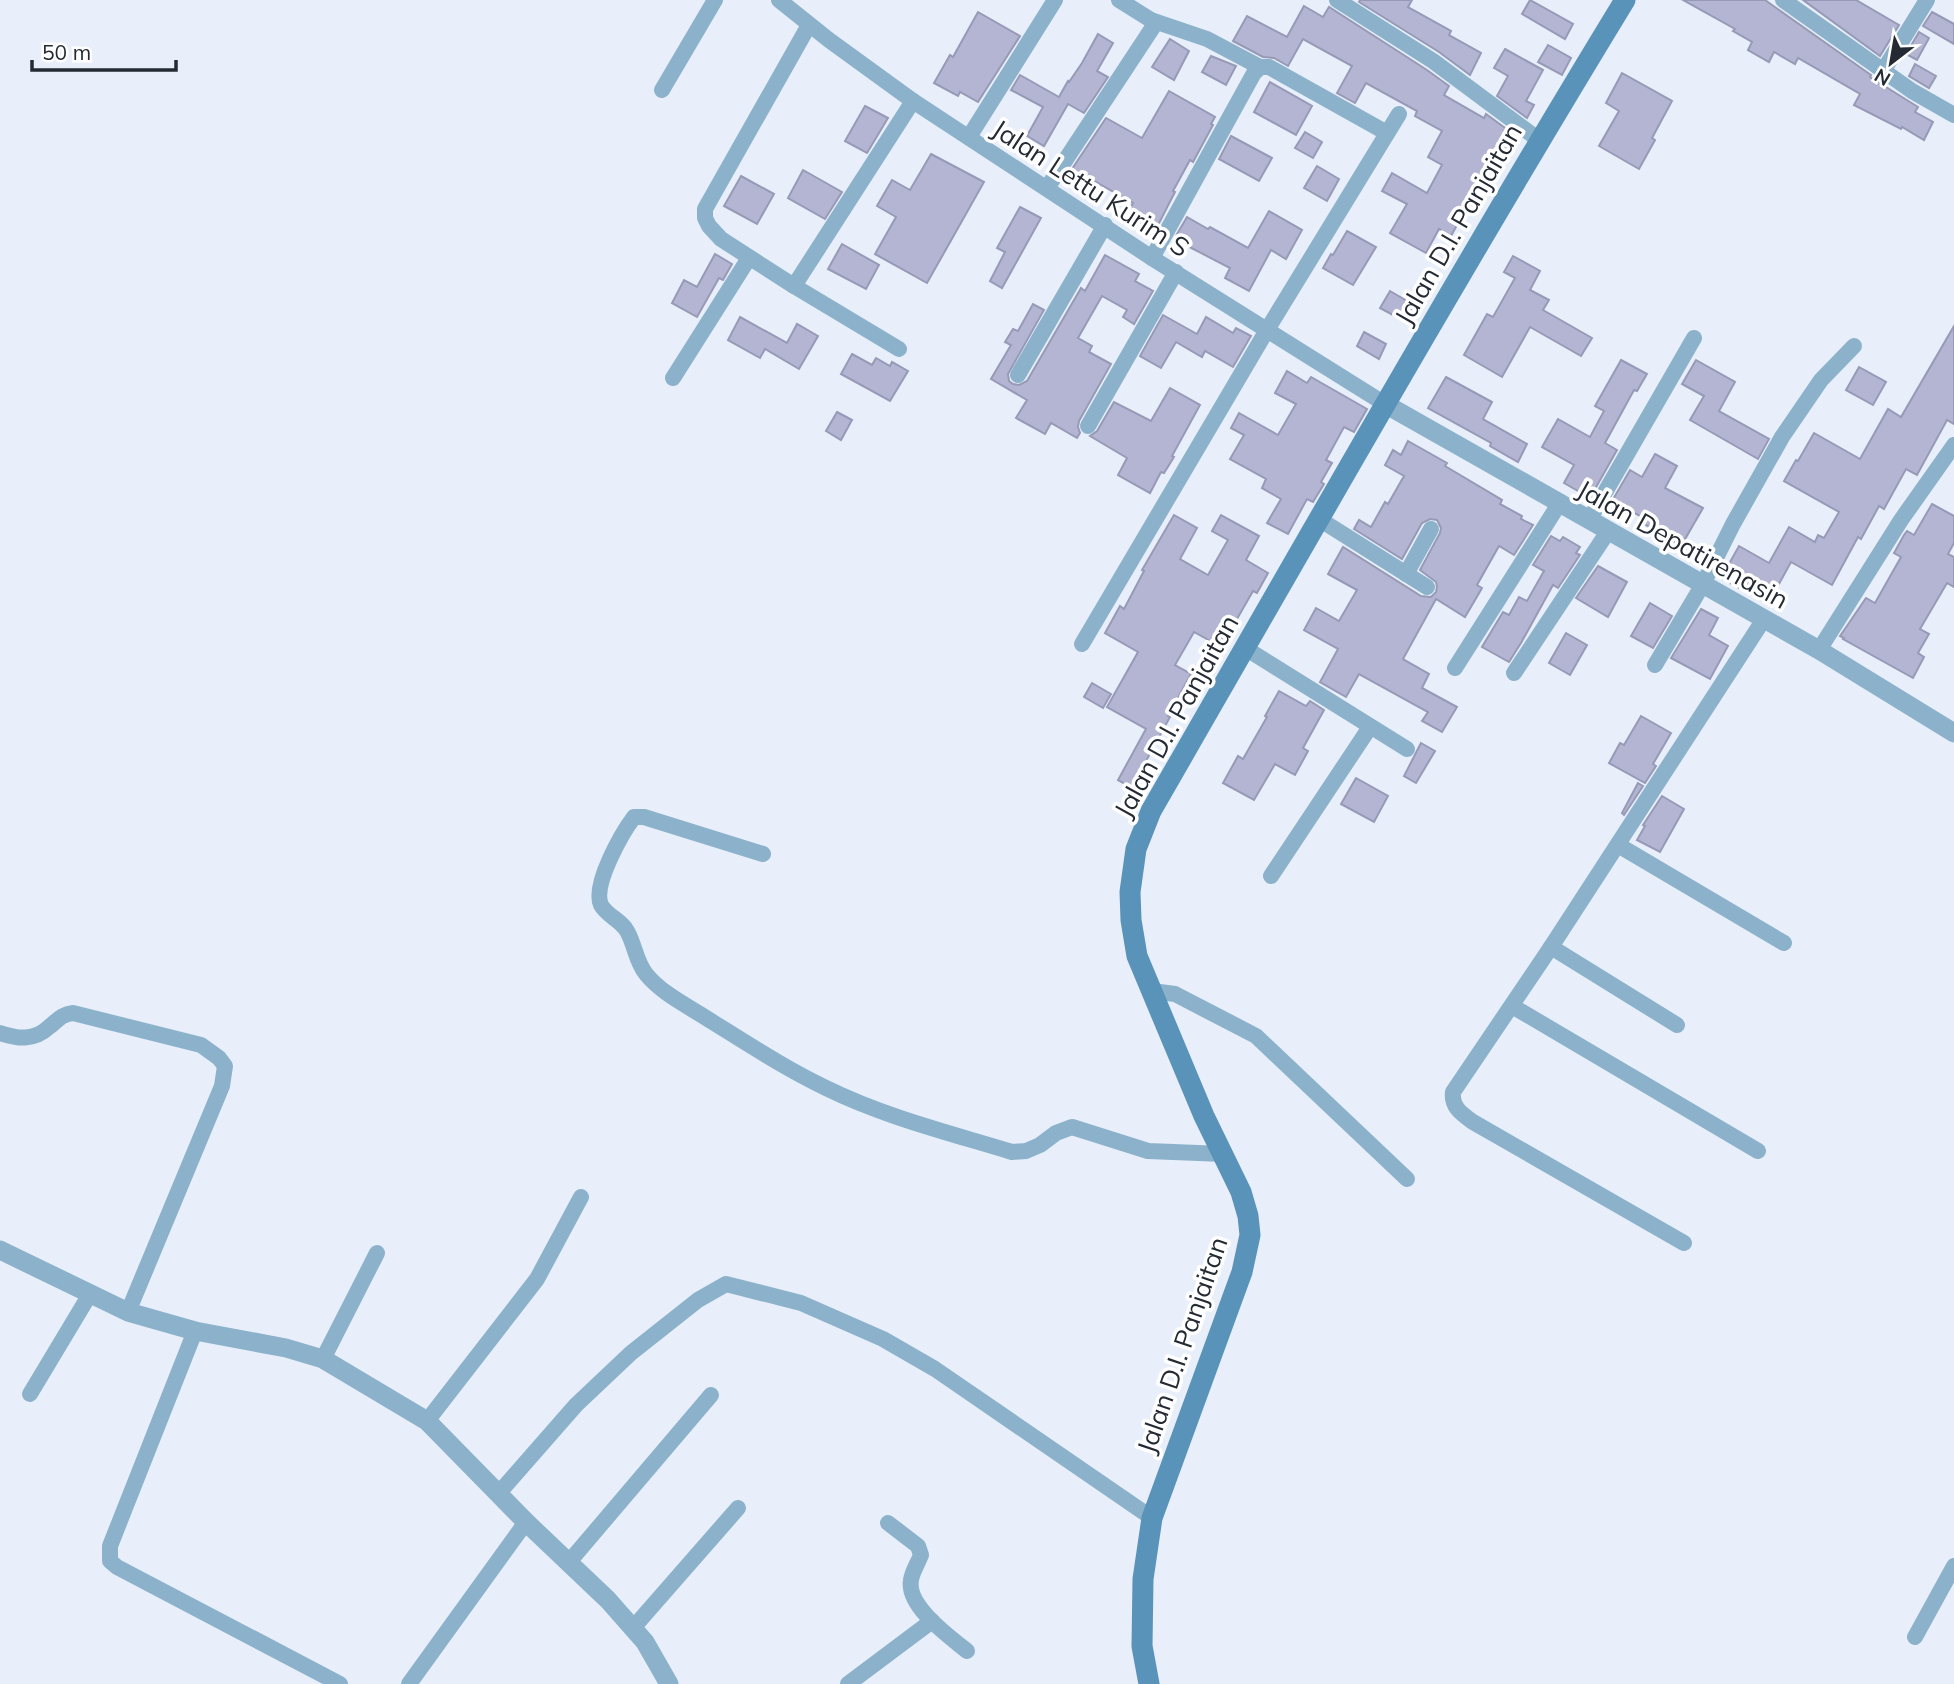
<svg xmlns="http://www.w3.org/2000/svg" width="1954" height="1684" font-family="Mulish,sans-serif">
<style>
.building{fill:#b3b5d3;stroke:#979ab6;stroke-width:2}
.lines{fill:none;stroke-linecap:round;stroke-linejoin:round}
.minor{stroke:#8cb2cb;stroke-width:16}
.tertiary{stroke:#8cb2cb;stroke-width:19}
.secondary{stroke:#5993b9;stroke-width:21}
.labels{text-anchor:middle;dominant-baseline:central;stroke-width:7;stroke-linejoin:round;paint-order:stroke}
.street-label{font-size:26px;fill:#242a34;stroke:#fff}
</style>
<rect width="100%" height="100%" fill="#e8effa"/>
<g class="building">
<polygon points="1360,0 1412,0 1408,7 1451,31 1449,35 1481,53 1470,75 1439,52 1359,2"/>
<polygon points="1530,0 1573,24 1565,39 1522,14"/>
<polygon points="1683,0 1765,0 1871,75 1870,77 1918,107 1915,112 1933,122 1924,140 1902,127 1901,129 1854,105 1860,94 1798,58 1795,64 1774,52 1769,62 1748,50 1752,42 1733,31 1735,29"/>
<polygon points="1803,0 1856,0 1899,25 1880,56"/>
<polygon points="1304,6 1323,17 1329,7 1427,70 1449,86 1444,95 1484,118 1486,114 1516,136 1503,161 1493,155 1474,189 1476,190 1451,236 1439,229 1426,253 1390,233 1407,204 1382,191 1392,173 1427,193 1442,165 1428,157 1442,131 1415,116 1417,111 1366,83 1355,103 1337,93 1352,66 1303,39 1288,66 1274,58 1263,57 1233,41 1247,16 1287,37"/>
<polygon points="978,12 1020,36 978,102 960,92 958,96 934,83 950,55 953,57"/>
<polygon points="1932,12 1954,24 1954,44 1923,26"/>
<polygon points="1919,32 1929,38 1917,60 1906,54"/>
<polygon points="1098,34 1113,43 1097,71 1108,77 1084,113 1068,104 1044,146 1027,136 1043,107 1011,90 1020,75 1059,97 1068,81 1069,82 1082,63"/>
<polygon points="1170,39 1189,51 1174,80 1152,67"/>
<polygon points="1548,45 1571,58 1562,75 1538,62"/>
<polygon points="1505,49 1543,70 1526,101 1534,105 1527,118 1497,96 1508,76 1494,68"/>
<polygon points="1211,56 1236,66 1226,85 1202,72"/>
<polygon points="1915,64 1936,76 1929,88 1909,76"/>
<polygon points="1622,73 1672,101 1652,138 1655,140 1639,169 1599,146 1619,111 1606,103"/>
<polygon points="1270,82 1312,106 1296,135 1254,112"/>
<polygon points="1169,91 1215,117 1211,124 1213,125 1193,162 1190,160 1173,191 1175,192 1155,231 1126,215 1133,203 1094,181 1091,188 1068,175 1106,118 1142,138"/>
<polygon points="865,106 888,118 867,153 845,141"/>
<polygon points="1305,132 1322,142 1313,158 1295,148"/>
<polygon points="1231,136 1272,158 1259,181 1219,159"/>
<polygon points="931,154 984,182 927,283 875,254 896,217 877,206 892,180 910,190"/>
<polygon points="1317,166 1339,179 1327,201 1304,188"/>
<polygon points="803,170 842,192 825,219 788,198"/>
<polygon points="741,176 774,194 757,224 724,206"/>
<polygon points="1020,207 1041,218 1002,288 990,281 1005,252 997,248"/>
<polygon points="1269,211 1302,230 1286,259 1271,250 1249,291 1225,278 1230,268 1174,239 1187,217 1208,229 1210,227 1248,248"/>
<polygon points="1347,231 1376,247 1353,285 1323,268 1331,254 1333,255"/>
<polygon points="842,244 879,265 866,289 828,269"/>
<polygon points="715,254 732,264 723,280 719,278 697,317 672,303 684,280 697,287"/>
<polygon points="1105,255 1139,274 1135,281 1153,291 1134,324 1123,317 1127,310 1102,296 1078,338 1092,346 1089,352 1111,364 1079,421 1078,427 1080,433 1077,438 1051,423 1045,434 1016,418 1027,400 991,379 1011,345 1005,342 1013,329 1018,331 1033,304 1044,310 1008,374 1009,381 1013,384 1019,385 1027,381 1081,288 1085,291"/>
<polygon points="1513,256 1540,271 1530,290 1549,300 1543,310 1592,338 1581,356 1530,327 1502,377 1464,355 1487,314 1493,317 1515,278 1504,272"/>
<polygon points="1390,291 1414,305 1404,321 1380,308"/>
<polygon points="1163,315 1197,334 1206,317 1233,333 1236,328 1251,336 1233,367 1205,351 1202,357 1176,342 1161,368 1140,356"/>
<polygon points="740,317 787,343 797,324 818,336 799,369 765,349 760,358 728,340"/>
<polygon points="1954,326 1954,424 1947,420 1917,475 1906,469 1884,509 1879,506 1861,539 1858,537 1832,585 1791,562 1768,604 1721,578 1739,546 1769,563 1789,527 1815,542 1818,535 1824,538 1839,512 1784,481 1796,460 1798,461 1814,433 1860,459 1888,409 1901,417"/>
<polygon points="1364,332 1386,344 1379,359 1357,346"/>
<polygon points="852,354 872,365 876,358 890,366 892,362 908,371 890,401 841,374"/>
<polygon points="1621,360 1647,374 1637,391 1634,390 1605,443 1617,450 1590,498 1564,483 1574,465 1542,447 1558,419 1590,437 1604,411 1595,406"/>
<polygon points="1696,360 1735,382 1719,411 1769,439 1758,459 1690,420 1704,396 1682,384"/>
<polygon points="1859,367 1886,382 1873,405 1846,390"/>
<polygon points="1287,371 1307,383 1311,377 1367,409 1354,432 1344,427 1326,460 1332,463 1321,482 1324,484 1313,502 1307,499 1288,534 1267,523 1281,499 1262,488 1266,479 1230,459 1244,435 1231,428 1239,413 1278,435 1296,404 1275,393"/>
<polygon points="1446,377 1492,402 1483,419 1527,444 1518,462 1490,446 1491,443 1428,408"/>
<polygon points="1170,388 1200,405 1172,456 1174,457 1164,473 1161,472 1150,493 1118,475 1127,458 1090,436 1097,431 1114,402 1151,421"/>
<polygon points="837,412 852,420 841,440 826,431"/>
<polygon points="1408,441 1447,463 1445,466 1502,500 1500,504 1522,516 1521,519 1533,525 1514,555 1499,546 1477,585 1482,588 1465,617 1436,599 1403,659 1429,674 1422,688 1457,707 1442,732 1422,721 1428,712 1359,674 1346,697 1320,682 1338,649 1304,630 1316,608 1339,621 1357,590 1328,574 1343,547 1421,596 1431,597 1436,592 1437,587 1436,582 1420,570 1440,533 1441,528 1437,520 1430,519 1422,523 1402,559 1354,529 1359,520 1371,527 1385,502 1388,504 1404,476 1385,465 1393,450 1401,455"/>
<polygon points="1655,454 1677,466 1665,488 1703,508 1681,546 1641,522 1644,518 1612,501 1630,470 1642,477"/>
<polygon points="1932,504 1954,516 1954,543 1948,554 1954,557 1954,587 1947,583 1920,629 1929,634 1918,653 1924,657 1913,678 1843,639 1844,638 1840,636 1866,598 1875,603 1901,557 1894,553 1904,535 1907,531 1914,535"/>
<polygon points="1174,515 1197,528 1180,559 1208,575 1228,540 1212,531 1221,515 1259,536 1246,560 1268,573 1257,593 1253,591 1221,647 1194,632 1175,665 1191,674 1168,716 1170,717 1146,761 1149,763 1134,789 1118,780 1146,729 1107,707 1138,652 1105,633 1120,606 1124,609 1144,571 1142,570"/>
<polygon points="1551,536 1560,541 1563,537 1580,547 1576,553 1580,555 1558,588 1553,585 1521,643 1509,662 1482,647 1503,612 1509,615 1519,597 1527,601 1544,571 1533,565"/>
<polygon points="1598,566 1627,582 1608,617 1576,598"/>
<polygon points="1650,603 1672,616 1653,648 1631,636"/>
<polygon points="1701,609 1718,618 1709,635 1728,646 1710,679 1671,658"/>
<polygon points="1566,633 1587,645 1570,675 1549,663"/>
<polygon points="1092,683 1111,694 1103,708 1084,697"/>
<polygon points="1279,691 1306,706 1310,701 1324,710 1303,748 1308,751 1295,775 1275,764 1254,800 1223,783 1238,756 1243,759 1267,717 1265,716"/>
<polygon points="1641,716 1671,733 1653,764 1656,766 1645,783 1609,763 1620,743 1624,745"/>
<polygon points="1421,743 1435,751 1416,783 1404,776"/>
<polygon points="1356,778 1388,796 1374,822 1341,804"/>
<polygon points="1638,783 1643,786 1624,815 1622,813"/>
<polygon points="1662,796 1684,809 1660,852 1637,840 1645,826 1643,825"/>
</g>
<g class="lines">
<g class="minor">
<polyline points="779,0 829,40 913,101 1152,258 1385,404"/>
<polyline points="1337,0 1433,61 1539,140"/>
<polyline points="1783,0 1912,91 1954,115"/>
<polyline points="1151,20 1207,39 1260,67"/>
<polyline points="809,25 705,209 705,218 709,226 721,239 794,286 899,349"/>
<polyline points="1883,71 1927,0"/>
<polyline points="662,90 715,0"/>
<polyline points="969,137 1055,0"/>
<polyline points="1047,188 1153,27 1151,20 1119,0"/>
<polyline points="1152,258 1254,73 1260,67 1269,67 1387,133"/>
<polyline points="794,286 913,101"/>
<polyline points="1018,375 1105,225"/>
<polyline points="673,378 749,258"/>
<polyline points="1088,426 1176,272"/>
<polyline points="1319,519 1427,587"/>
<polyline points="1589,520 1694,338"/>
<polyline points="1406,574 1431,529"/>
<polyline points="1082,644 1267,330 1399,114"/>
<polyline points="1245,648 1407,749"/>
<polyline points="1819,650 1901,520 1954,445"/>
<polyline points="1655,665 1703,584 1733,524 1782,437 1821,380 1854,346"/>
<polyline points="1455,668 1559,504"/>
<polyline points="1514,673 1609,530"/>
<polyline points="1618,845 1784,943"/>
<path d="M763 854 644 817H634C622 833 592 885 601 905 607 916 621 920 627 931 635 945 636 962 646 974 662 994 690 1007 711 1021 748 1044 786 1069 826 1088 885 1117 950 1133 1012 1152L1026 1151 1040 1145 1056 1133 1072 1127 1148 1151 1223 1154"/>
<polyline points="1271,876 1370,727"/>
<polyline points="1551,947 1677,1025"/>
<polyline points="1152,991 1175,994 1256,1036 1407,1179"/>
<polyline points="1512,1006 1758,1151"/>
<path d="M0 1033C18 1039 34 1041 49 1027 58 1020 62 1014 73 1013L201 1045 219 1058 225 1066 222 1086 128 1312"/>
<path d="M1684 1243 1473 1122C1462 1114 1451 1107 1453 1092L1551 947 1764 619"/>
<polyline points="195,1331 110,1546 110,1561 117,1567 340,1684"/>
<polyline points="323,1359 377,1253"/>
<polyline points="30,1394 90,1294"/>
<polyline points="427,1421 537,1279 581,1197"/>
<polyline points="498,1494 576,1405 631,1353 698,1300 726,1284 801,1303 883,1339 935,1369 1152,1518"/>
<path d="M888 1523 918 1546 921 1555C918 1563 912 1572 911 1580 906 1606 950 1637 967 1651"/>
<polyline points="569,1562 711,1395"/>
<polyline points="633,1628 738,1508"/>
<polyline points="1915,1637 1954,1566"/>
<polyline points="409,1684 526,1522"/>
<polyline points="848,1684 932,1621"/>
</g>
<g class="tertiary">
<polyline points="1385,404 1819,650 1954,733"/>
<polyline points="0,1250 128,1312 195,1331 286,1348 323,1359 427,1421 526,1522 608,1600 645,1642 669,1684"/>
</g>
<path class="secondary" d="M1149 1684 1142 1646 1143 1579 1152 1518 1242 1272 1250 1235 1248 1216 1241 1192 1204 1116 1137 956 1131 920 1130 892 1136 849 1151 811C1307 540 1462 267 1625 0"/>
</g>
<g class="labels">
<g class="street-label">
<text transform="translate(1091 188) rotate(33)">Jalan Lettu Kurim S</text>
<text transform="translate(1458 224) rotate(-60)">Jalan D.I. Panjaitan</text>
<text transform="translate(1683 544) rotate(29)">Jalan Depatirenasin</text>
<text transform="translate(1176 716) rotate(-61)">Jalan D.I. Panjaitan</text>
<text transform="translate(1182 1345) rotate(-71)">Jalan D.I. Panjaitan</text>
</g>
</g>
<g transform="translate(1891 63) rotate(211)" stroke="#ffffff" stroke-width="5" paint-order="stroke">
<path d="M0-5L12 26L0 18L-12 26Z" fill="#242a34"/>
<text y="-10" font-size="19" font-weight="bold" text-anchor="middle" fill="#242a34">N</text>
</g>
<path d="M32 60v10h144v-10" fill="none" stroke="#242a34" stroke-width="3.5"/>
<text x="42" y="60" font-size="21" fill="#242a34" stroke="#ffffff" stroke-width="5" paint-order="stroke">50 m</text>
</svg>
